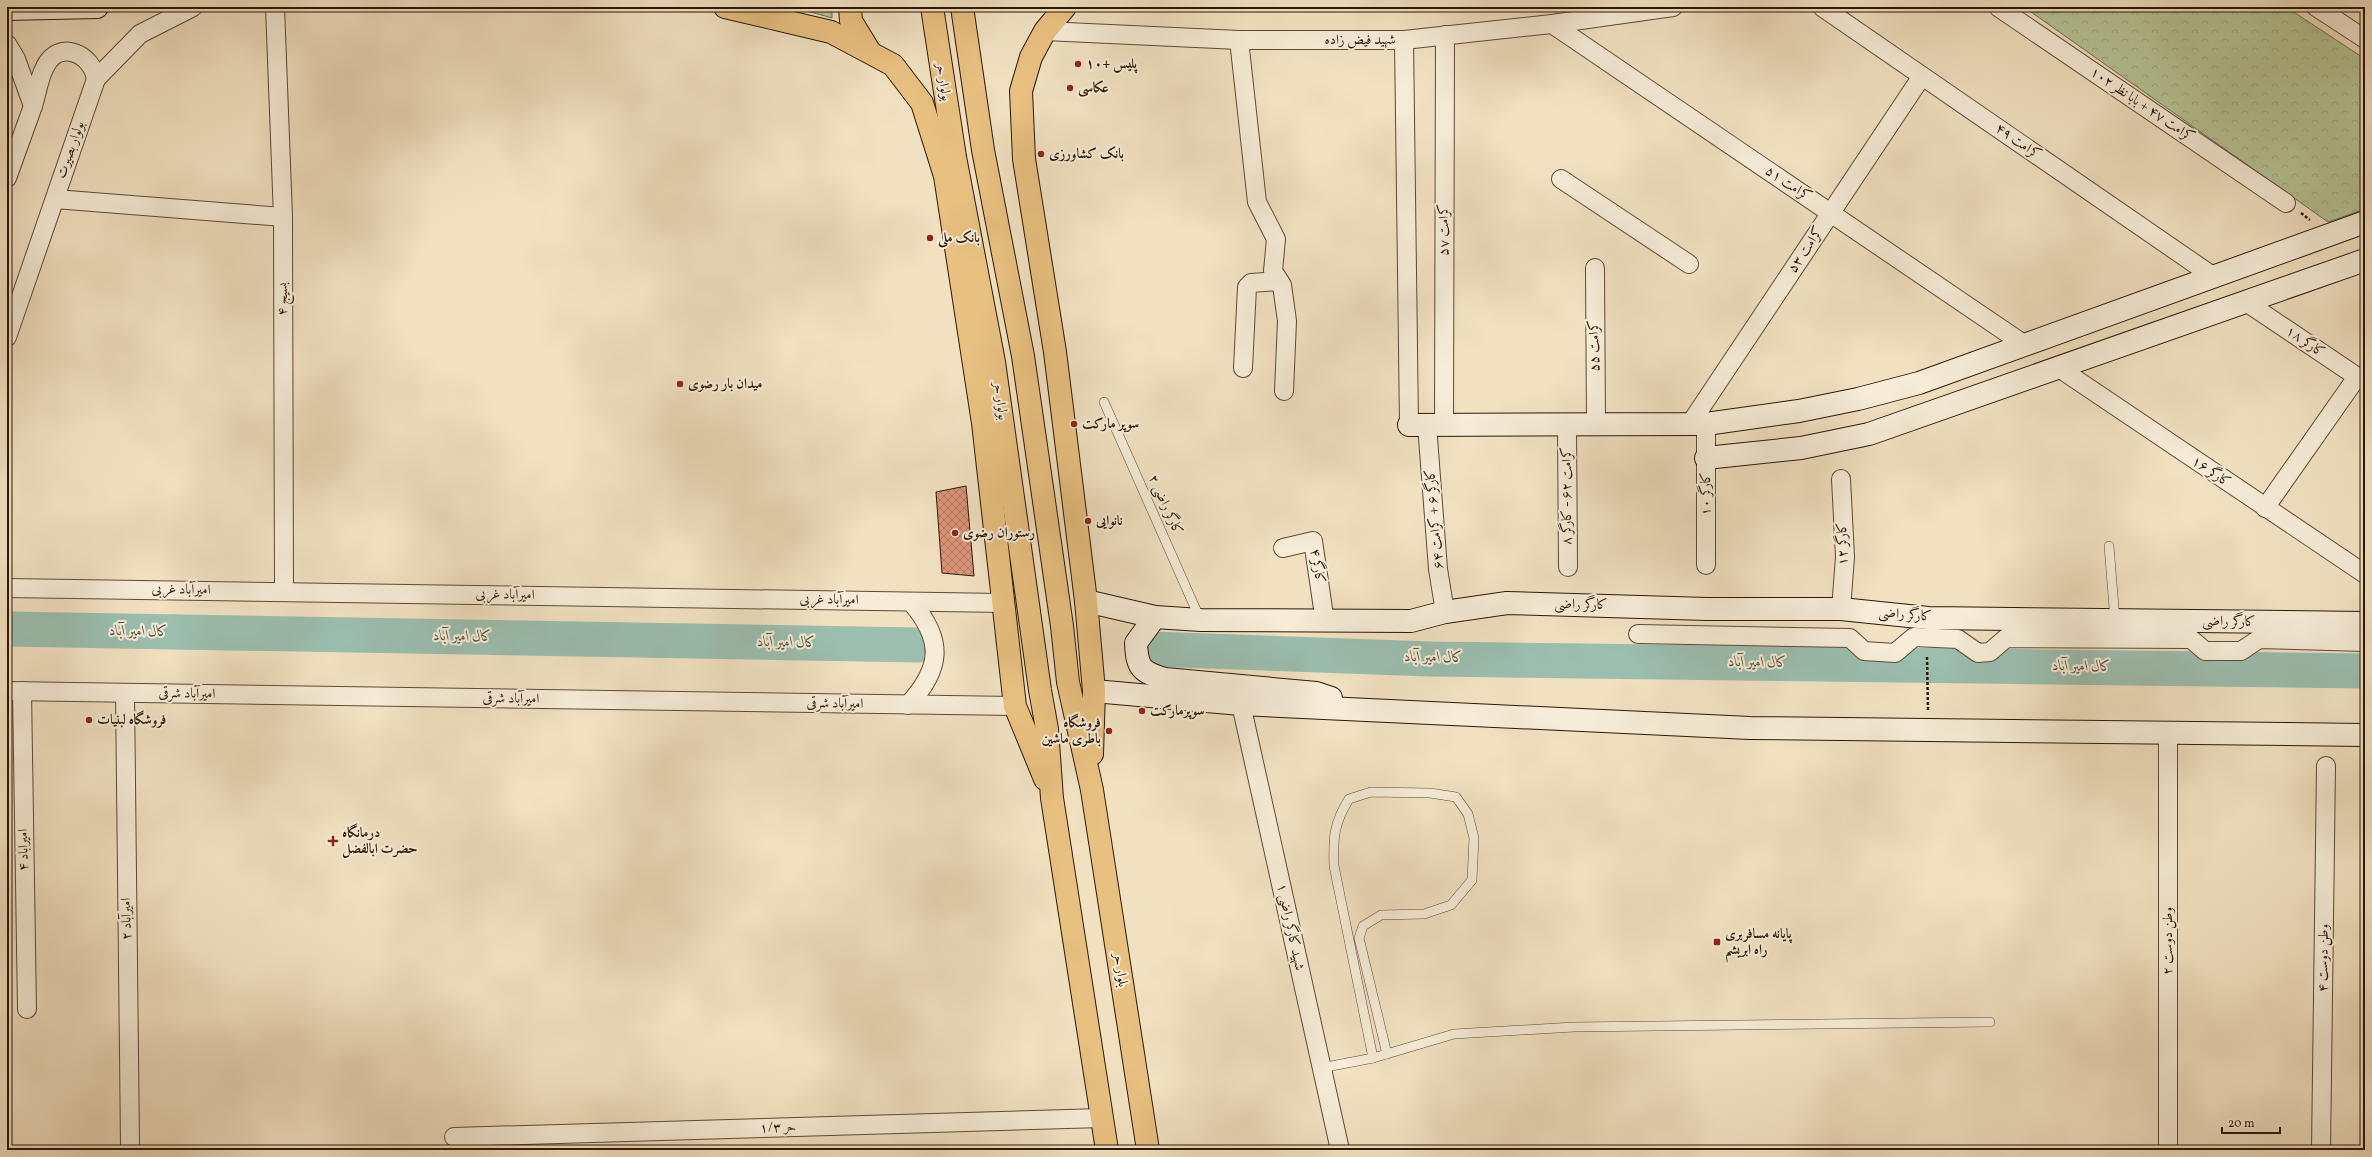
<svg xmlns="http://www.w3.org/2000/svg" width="2372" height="1157" font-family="Vollkorn,Amiri,serif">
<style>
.grass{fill:url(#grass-dots);stroke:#706e4e}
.park{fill:url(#park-crowns);stroke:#706e4e}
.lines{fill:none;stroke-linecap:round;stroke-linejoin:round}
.river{stroke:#9bbeaf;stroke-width:35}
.building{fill:url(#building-cross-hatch);stroke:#2a1706}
.lane-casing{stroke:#5c4a35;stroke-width:10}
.street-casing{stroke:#5c4a35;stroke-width:20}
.secondary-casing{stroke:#2a1706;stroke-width:24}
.primary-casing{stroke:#2a1706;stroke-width:24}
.path{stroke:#2a1706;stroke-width:2.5;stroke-dasharray:3 2;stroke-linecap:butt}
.lane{stroke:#f6ecd7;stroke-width:9}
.street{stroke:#f6ecd7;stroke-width:18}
.secondary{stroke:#f6ecd7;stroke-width:22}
.primary{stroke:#e8c080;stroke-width:22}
.poi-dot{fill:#8f2418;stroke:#f6ecd7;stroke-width:1.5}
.labels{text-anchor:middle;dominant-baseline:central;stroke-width:4;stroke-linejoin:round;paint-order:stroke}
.street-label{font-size:14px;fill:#2a1706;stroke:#f6ecd7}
.poi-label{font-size:14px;font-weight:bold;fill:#2a1706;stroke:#f6ecd7;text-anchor:start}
.water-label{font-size:15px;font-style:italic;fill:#525141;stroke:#f6ecd7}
</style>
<defs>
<pattern id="grass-dots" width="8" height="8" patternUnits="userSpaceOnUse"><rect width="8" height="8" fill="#b6c496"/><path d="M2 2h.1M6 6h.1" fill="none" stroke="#9da880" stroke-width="1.8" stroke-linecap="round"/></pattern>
<pattern id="park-crowns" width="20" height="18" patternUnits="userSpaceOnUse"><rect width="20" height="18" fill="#b6c496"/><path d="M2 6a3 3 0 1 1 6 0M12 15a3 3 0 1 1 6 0" fill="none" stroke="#9da880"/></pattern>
<pattern id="building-cross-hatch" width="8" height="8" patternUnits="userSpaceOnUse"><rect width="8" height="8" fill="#dc9579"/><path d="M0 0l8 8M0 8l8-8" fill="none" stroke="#b37961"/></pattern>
</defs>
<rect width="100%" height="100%" fill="#f1e1c1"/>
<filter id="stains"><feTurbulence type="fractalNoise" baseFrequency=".005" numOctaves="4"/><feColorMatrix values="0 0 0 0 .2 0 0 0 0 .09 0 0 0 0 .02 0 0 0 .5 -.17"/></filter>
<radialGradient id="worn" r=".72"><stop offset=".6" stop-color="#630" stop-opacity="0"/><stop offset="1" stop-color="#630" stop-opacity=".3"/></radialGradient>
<polygon class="grass" points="793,7 832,7 832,18"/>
<polygon class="park" points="2024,7 2286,7 2365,59 2365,209 2328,222"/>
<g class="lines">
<g class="river">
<polyline points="7,629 918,645"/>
<polyline points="1151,649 1430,659 2365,671"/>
</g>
</g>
<polygon class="building" points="966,486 974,576 942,573 936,492"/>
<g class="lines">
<defs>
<g id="lane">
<polyline points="1104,402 1200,619"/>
<polyline points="2109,546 2115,620"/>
<path d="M1373 1058 1334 866C1333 837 1334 823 1349 799L1371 792 1430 793 1456 797 1468 814 1474 838 1472 880 1451 905 1424 914 1381 915 1363 926 1359 938 1387 1054"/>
<polyline points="1321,1068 1373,1058 1454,1034 1574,1027 1990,1022"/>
</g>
<g id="street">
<polyline points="275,7 283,217 284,592"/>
<polyline points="1822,7 2214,277"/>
<polyline points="1998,7 2286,203"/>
<polyline points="2316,7 2365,39"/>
<polyline points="1552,24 2025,345"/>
<polyline points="1045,31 1239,40 1404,40 1552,24 1673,7"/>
<polyline points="1239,40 1257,202 1276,239 1273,271 1282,285 1287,321 1284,391"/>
<polyline points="1404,40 1409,425"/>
<polyline points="7,44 16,59 33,106 7,178"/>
<path d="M33 106C37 93 39 78 45 67 58 39 92 53 96 79"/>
<polyline points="1561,179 1689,264"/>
<polyline points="55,199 283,217"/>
<polyline points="1595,268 1596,425"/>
<polyline points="2246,302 2365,382"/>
<polyline points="7,337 96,79 140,34 193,7"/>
<polyline points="1243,368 1247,287 1251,283 1279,281"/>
<polyline points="2059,368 2365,574"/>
<polyline points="1690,424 1922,76"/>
<polyline points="1706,424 1706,565"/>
<polyline points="1427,425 1438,569 1445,612"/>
<polyline points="1444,425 1445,35"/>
<polyline points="1567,425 1568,567"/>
<polyline points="2265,508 2357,377"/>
<polyline points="1283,548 1313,541 1325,622"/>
<polyline points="7,588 1003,603"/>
<polyline points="1841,609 1845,557 1841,479"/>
<polyline points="1638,634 1850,638 1864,651 1895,653 1914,637 1958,639 1978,653 1990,652 2006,638 2191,639 2205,651 2241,651 2259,639 2365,642"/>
<polyline points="7,691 1015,706"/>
<polyline points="22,691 27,1009"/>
<polyline points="125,693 130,1145"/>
<polyline points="1241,704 1340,1150"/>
<path d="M908 705C942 668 944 640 911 602"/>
<polyline points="2168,732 2168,1150"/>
<polyline points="454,1137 1102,1118"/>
<polyline points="2321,1150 2326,766"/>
</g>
<g id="secondary">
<polyline points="7,9 97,7"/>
<polyline points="1409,425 1706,424 1799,411 1858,399 1919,383 2365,222"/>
<polyline points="1706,458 1801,448 1869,434 2365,260"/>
<polyline points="1086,601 1155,617 1201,620 1411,621 1445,612 1507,603 1707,609 1841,609 1928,618 2365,623"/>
<path d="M1155 617 1136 643C1137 669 1142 672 1165 679L1316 693 1331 698"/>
<polyline points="1094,691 1241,704 1750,728 2365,735"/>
</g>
<g id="primary">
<polyline points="725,7 831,32 893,65 922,103 945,176 983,423 1015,706 1045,779"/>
<polyline points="850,7 851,21 870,52"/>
<polyline points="932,7 955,157 994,362 1040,690 1047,729 1052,798 1107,1150"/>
<polyline points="962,7 983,150 1023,356 1062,626 1068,682 1092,790 1148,1150"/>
<polyline points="1065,7 1045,31 1031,57 1021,91 1024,159 1055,352 1086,601 1094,691 1092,754"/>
</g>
</defs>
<use href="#lane" class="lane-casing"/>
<use href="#street" class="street-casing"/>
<use href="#secondary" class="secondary-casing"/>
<use href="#primary" class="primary-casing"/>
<g class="path">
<polyline points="2301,213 2310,220"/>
<polyline points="1927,657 1928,710"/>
</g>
<use href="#lane" class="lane"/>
<use href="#street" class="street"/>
<use href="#secondary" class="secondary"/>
<use href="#primary" class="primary"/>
</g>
<g class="poi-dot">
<circle cx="1078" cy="64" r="4"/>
<circle cx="1070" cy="88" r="4"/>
<circle cx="1041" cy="154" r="4"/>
<circle cx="930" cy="238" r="4"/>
<circle cx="680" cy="384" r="4"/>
<circle cx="1074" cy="424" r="4"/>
<circle cx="1088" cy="521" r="4"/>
<circle cx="955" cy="533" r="4"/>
<circle cx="1142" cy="711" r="4"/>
<circle cx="89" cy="720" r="4"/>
<circle cx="1109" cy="731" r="4"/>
<path d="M331 835h4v4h4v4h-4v4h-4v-4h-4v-4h4z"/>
<rect x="1713" y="938" width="8" height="8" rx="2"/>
</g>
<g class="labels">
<g class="street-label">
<text x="1360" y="40">شهید فیض زاده</text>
<text transform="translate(943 82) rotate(81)">بولوار حر</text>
<text transform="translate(2142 105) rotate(34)">کرامت ۴۷ + بابا نظر ۱۰۲</text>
<text transform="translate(2018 142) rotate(35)">کرامت ۴۹</text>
<text transform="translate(71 150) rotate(-71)">بولوار بصیرت</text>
<text transform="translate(1788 184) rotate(34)">کرامت ۵۱</text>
<text transform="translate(1444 230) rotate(-90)">کرامت ۵۷</text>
<text transform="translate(1806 250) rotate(-56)">کرامت ۵۳</text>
<text transform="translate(283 299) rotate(-90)">بسیج ۴</text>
<text transform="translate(2305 342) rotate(34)">کارگر ۱۸</text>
<text transform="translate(1595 346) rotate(-91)">کرامت ۵۵</text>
<text transform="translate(1000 401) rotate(82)">بولوار حر</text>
<text transform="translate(2211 472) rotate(34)">کارگر ۱۶</text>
<text transform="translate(1706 494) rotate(-90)">کارگر ۱۰</text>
<text transform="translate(1567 496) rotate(-90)">کرامت ۶۲ - کارگر ۸</text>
<text transform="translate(1165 505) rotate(66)">کارگر راضی ۲</text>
<text transform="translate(1435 519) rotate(-95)">کارگر ۶ + کرامت ۶۴</text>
<text transform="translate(1843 544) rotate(-91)">کارگر ۱۲</text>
<text transform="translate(1317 566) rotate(81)">کارگر ۴</text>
<text transform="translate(181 590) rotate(1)">امیرآباد غربی</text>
<text transform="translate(505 595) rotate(1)">امیرآباد غربی</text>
<text transform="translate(829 600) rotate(1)">امیرآباد غربی</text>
<text transform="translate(1581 605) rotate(1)">کارگر راضی</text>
<text transform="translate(1905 615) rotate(5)">کارگر راضی</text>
<text transform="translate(2229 622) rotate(1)">کارگر راضی</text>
<text transform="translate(187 694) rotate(1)">امیرآباد شرقی</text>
<text transform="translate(511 699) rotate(1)">امیرآباد شرقی</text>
<text transform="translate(835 704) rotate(1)">امیرآباد شرقی</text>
<text transform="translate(24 850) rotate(-91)">امیراباد ۴</text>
<text transform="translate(127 919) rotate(-91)">امیرآباد ۲</text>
<text transform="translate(1290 927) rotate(78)">شهید کارگر راضی ۱</text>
<text transform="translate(2168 941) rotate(-90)">وطن دوست ۲</text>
<text transform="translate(2324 958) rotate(-89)">وطن دوست ۴</text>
<text transform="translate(1120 970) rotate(81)">بلوار حر</text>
<text transform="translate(778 1128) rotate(-2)">حر ۱/۳</text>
</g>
<g class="poi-label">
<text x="1086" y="64">پلیس +۱۰</text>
<text x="1078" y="88">عکاسی</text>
<text x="1049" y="154">بانک کشاورزی</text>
<text x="938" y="238">بانک ملی</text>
<text x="688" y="384">میدان بار رضوی</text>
<text x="1082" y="424">سوپر مارکت</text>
<text x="1096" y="521">نانوایی</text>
<text x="963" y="533">رستوران رضوی</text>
<text x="1150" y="711">سوپرمارکت</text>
<text x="97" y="720">فروشگاه لبنیات</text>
<text x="1101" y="723" text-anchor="end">فروشگاه<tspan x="1101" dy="16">باطری ماشین</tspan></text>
<text x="342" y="833">درمانگاه<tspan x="342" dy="16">حضرت ابالفضل</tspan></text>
<text x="1725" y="934">پایانه مسافربری<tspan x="1725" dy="16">راه ابریشم</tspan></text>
</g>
<g class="water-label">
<text transform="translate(139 632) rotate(1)">کال امیر آباد</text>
<text transform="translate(463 637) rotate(1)">کال امیر آباد</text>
<text transform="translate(787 643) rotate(1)">کال امیر آباد</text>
<text transform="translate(1434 658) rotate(1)">کال امیر آباد</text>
<text transform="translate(1758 663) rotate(1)">کال امیر آباد</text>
<text transform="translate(2082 667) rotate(1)">کال امیر آباد</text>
</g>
</g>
<rect width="2372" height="1157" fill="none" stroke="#f1e1c1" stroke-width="24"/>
<rect x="8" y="8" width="2356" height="1141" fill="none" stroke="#2a1706" stroke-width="2"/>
<rect x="12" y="12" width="2348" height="1133" fill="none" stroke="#2a1706"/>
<path d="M2222 1127v6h58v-6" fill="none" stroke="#2a1706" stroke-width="2"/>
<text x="2228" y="1127" font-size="12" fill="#2a1706" stroke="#f6ecd7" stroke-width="3" paint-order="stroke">20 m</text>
<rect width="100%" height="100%" filter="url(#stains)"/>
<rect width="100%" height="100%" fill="url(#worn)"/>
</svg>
